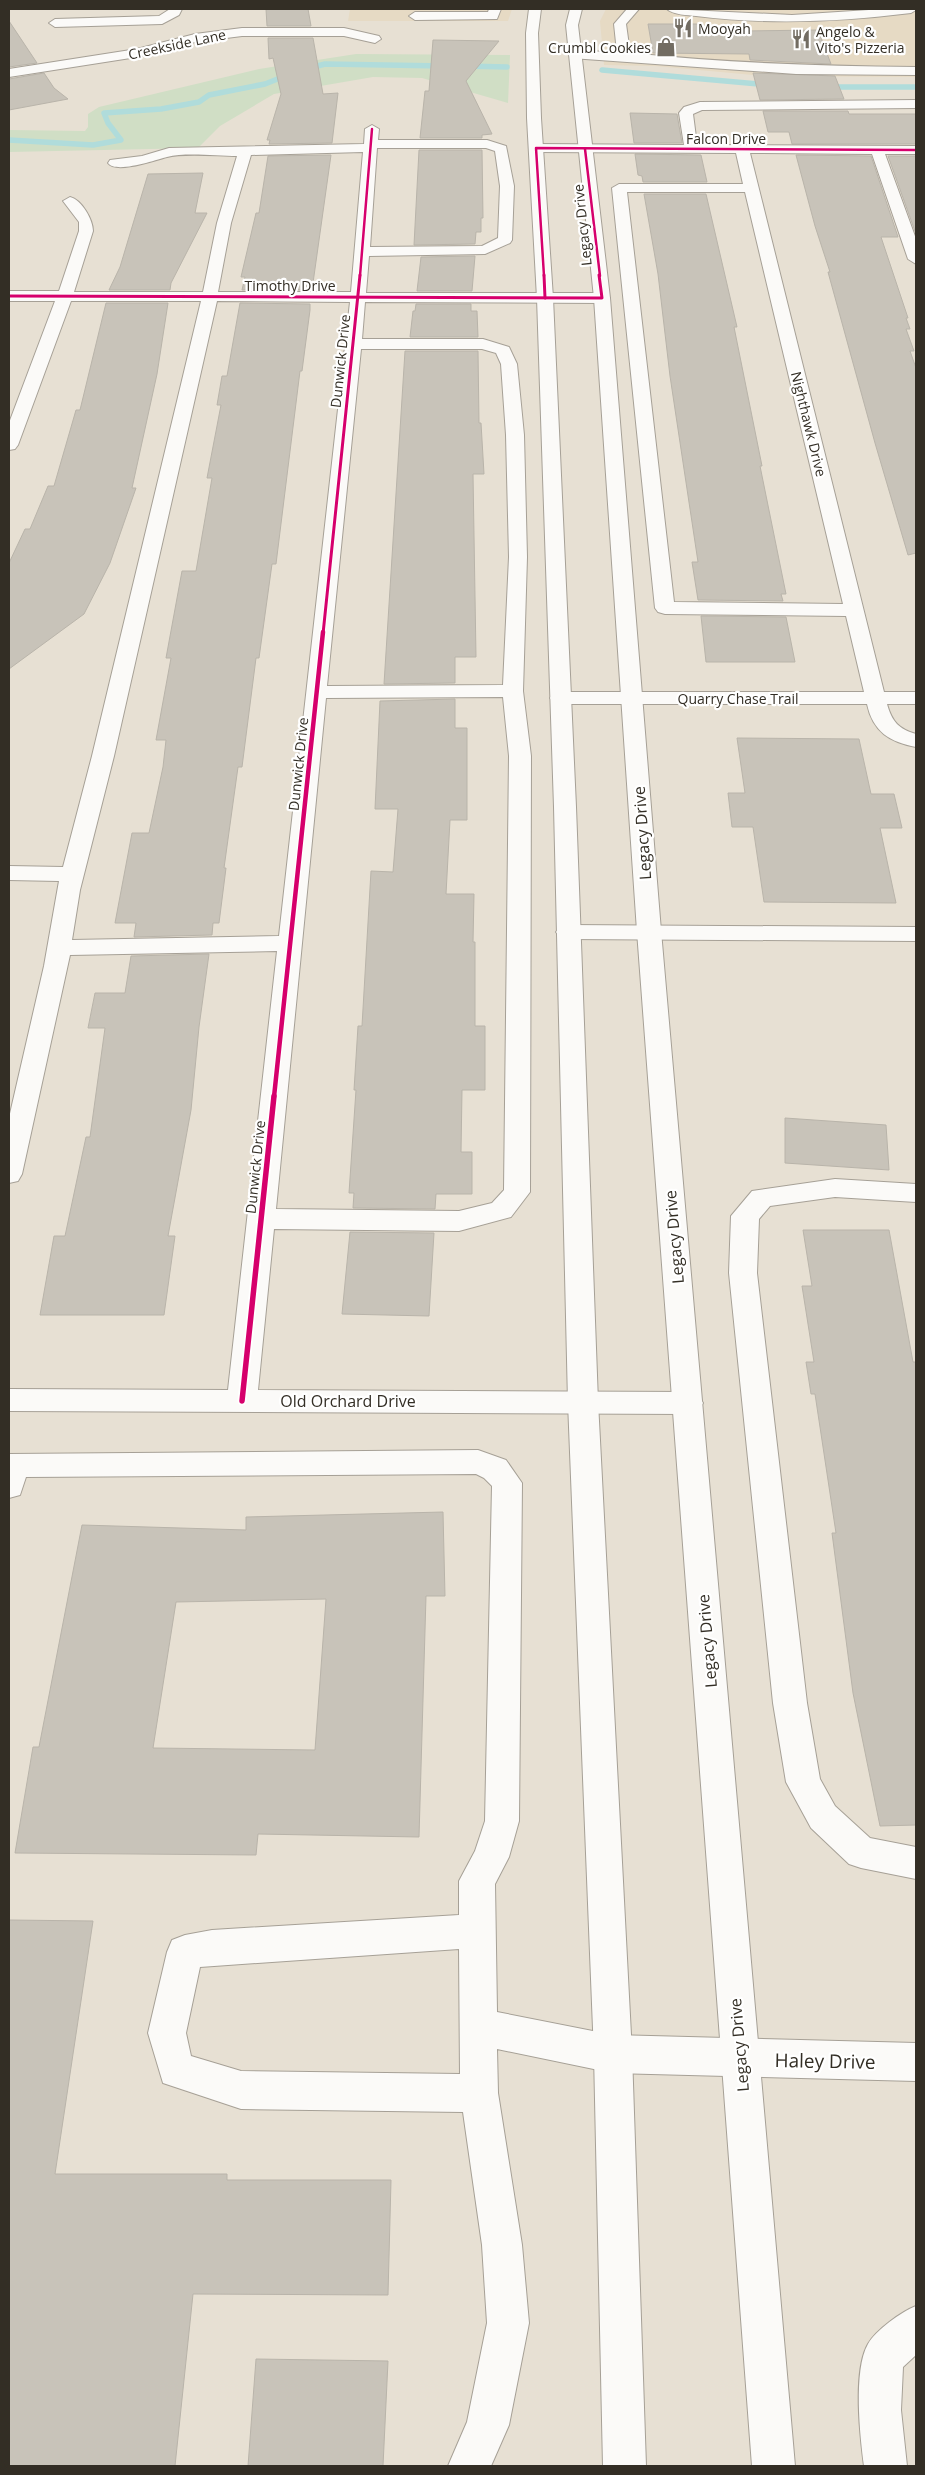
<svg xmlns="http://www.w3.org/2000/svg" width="925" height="2475" font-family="'Open Sans',sans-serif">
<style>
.built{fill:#e6dac4}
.green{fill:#d0dec5}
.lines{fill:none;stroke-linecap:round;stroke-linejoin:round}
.stream{stroke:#b0dcdb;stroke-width:5.5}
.building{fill:#c8c3b9;stroke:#b9b4aa;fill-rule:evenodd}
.minor-casing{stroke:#a6a096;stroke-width:2}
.major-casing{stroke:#a6a096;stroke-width:2}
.minor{fill:#fbfaf8;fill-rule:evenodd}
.major{fill:#fbfaf8;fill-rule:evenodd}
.cycleway-far3-casing{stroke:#fff;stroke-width:4}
.cycleway-far2-casing{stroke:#fff;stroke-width:5}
.cycleway-far1-casing{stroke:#fff;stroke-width:7}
.cycleway-casing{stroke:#fff;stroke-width:9}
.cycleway-far3{stroke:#d6006c;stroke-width:2.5}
.cycleway-far2{stroke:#d6006c;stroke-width:3}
.cycleway-far1{stroke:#d6006c;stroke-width:4.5}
.cycleway{stroke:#d6006c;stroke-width:5.5}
.labels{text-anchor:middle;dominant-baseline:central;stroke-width:4.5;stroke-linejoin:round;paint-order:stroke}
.far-poi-label{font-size:14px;fill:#332e25;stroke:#fff;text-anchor:start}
.far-street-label{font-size:14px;fill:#332e25;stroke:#fff}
.street-label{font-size:16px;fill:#332e25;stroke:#fff}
.near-street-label{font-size:19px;fill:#332e25;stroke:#fff}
</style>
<rect width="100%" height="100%" fill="#e7e0d3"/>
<g class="built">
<polygon points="350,9 512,9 508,21 348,21"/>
<polygon points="606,9 916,9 916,77 765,76 655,66 604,65 600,21"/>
</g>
<polygon class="green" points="356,54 510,55 508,103 422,78 373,77 274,94 220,126 198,148 9,152 9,130 85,131 88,127 88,114 99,107 259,69"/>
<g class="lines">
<g class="stream">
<polyline points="464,66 507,67"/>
<polyline points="602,70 770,85"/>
<polyline points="826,87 916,87"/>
<polyline points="9,140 93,145 121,140 108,123 104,113 161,109 199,102 209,95 265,84 295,72 325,64 445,66"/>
</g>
</g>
<g class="building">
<polygon points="266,9 308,9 311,26 267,26"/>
<polygon points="9,21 37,63 9,67"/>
<polygon points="648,24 696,24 743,31 818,30 831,64 750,60 749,54 653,53"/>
<polygon points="268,38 313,38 323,94 338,93 332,143 269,144 270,140 267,140 281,94 273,58 269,59"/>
<polygon points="433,40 499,41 466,81 492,134 482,135 482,138 420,138 425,91 429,91"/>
<polygon points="44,73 54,88 68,99 9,110 9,79"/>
<polygon points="753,73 835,76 844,99 760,100"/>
<polygon points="763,111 848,111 849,114 916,114 916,144 792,144 789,132 768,132"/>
<polygon points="630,113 677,114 682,143 634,143"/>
<polygon points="419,150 482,150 483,218 481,218 481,232 476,232 475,244 414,245"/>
<polygon points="635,154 701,155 707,182 643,182 642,176 638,175"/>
<polygon points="331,155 312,290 242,290 245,277 241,277 256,213 259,213 268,156"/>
<polygon points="796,155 871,156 898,237 881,237 908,318 906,318 910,329 906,329 914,351 910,351 916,368 916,553 908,555 875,443 828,272 830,272 815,226"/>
<polygon points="888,156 916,156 916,234"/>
<polygon points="203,173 195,213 207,213 171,283 170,290 109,290 120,267 148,174"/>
<polygon points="644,194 706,194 737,327 734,327 762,466 760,466 786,594 781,594 783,601 698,600 692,562 698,562 670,376 658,274"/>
<polygon points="475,256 472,291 417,291 421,257"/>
<polygon points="106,303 168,303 157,374 132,488 136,488 110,563 84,614 9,669 9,563 25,529 30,529 48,486 54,486 76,410 80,410"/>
<polygon points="240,303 310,304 310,310 302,371 300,371 276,564 272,564 259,658 256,658 242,767 238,767 224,868 226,868 219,923 213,923 212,935 134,937 136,923 115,923 132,833 149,833 163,767 166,740 156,740 171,658 166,658 182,571 196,571 212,478 207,478 221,405 217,405 222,376 227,376"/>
<polygon points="416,304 471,304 471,311 477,311 478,337 410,337 413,311 415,311"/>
<polygon points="405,351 478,351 479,423 481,423 484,474 473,474 476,657 455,657 455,683 384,684"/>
<polygon points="701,616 786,617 795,662 706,662"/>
<polygon points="455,699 455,728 467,728 467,820 450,820 446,894 474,894 473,942 475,942 475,1026 485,1026 485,1090 462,1090 461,1152 472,1152 472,1194 436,1194 435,1209 353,1208 354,1193 349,1193 356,1090 354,1090 358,1026 362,1026 371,871 393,872 398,809 375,809 380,701"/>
<polygon points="737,738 859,739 871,794 894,794 902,828 880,828 896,903 764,902 753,827 732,827 728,793 745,793"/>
<polygon points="209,954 199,1027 191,1110 168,1236 175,1236 164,1315 40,1315 54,1236 65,1236 86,1137 90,1137 105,1028 88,1028 95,993 125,993 131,956"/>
<polygon points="785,1118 886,1125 889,1170 785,1163"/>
<polygon points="803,1230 889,1230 913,1362 916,1362 916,1825 880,1826 853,1693 832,1533 836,1533 815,1394 811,1394 806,1362 814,1362 802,1286 812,1286"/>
<polygon points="350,1232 434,1233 429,1316 342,1314"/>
<path d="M443 1512 445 1596H426L419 1837 258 1834 256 1855 15 1853 33 1747H39L82 1525 246 1530V1517ZM326 1599 315 1750 153 1748 176 1602Z"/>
<polygon points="9,1920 93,1921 55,2174 227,2174 227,2180 391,2180 388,2295 193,2294 175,2466 9,2466"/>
<polygon points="256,2359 388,2361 383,2466 248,2466"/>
</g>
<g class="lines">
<defs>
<g id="minor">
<polygon points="170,9 182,9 179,15 162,24 55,27 49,23 55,19 159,16"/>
<polygon points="489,9 501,9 497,19 415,20 409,16 415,12 488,12"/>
<path d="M627 9H639L626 24 630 53C727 63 818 66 916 67V75L796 74 571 58 569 55 575 51 617 52 614 24Z"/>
<path d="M667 9 792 15 884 9 916 10 911 13C839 22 768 25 696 16 688 15 673 15 667 9Z"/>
<polygon points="242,28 344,28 379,36 381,39 375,43 344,36 242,36 195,42 137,57 9,77 9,69 137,49 195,34"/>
<path d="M916 100V108L702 110 693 114 697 145 916 146V154H885L916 239V264L908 259 872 154 750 153 884 692H916V704H887C892 722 899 729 916 734V747C890 742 873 732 867 704H560L553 702 550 698 553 694 560 692H864L846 616 665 614 658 612 655 608 612 188 619 184H743L736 153 536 152 529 148 536 144 684 145 679 113 684 107 700 102ZM627 192H745L843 604 674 602Z"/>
<path d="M372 125 379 129 378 140H487L506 146 514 186 512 240 510 243 485 254 369 256 366 293H602L610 298 602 303 365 302 362 339H483L509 347 517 364 524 435 527 557 523 691 531 756 530 1192 511 1217 459 1231 274 1229 258 1390 688 1392 698 1395 703 1403 698 1411 688 1414 9 1411V1389L228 1390 277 951 70 955 22 1174 18 1181 9 1183V1118L44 966 59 881 9 880V866L63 867 92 756 201 301H71L18 445 15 449 9 450V423L55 301H9V291H59L79 231V222L63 201 70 197C82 200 93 220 93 231L74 292H203L217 223 237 156C217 156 185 152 167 157 155 160 116 174 108 163L110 160 142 156 169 148 364 144 365 129ZM377 148H486L495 151 500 186 498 238 482 246 370 247ZM363 152 351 292H218L231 223 251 155ZM217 301 350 302 279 936 72 940 80 890 114 756ZM361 349H482L496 353 501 364 506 435 509 557 503 685 327 686ZM503 697 509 756 504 1190 492 1203 459 1211 276 1209 326 698Z"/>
<polygon points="568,925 916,927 916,941 568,939 560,937 556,932 560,927"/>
<polygon points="835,1179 916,1184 916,1202 835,1197 770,1206 759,1219 757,1273 807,1703 820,1779 835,1806 870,1838 916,1847 916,1879 861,1868 849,1864 811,1828 786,1782 773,1703 729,1273 731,1216 752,1191"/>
<path d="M478 1450 506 1460 522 1483 519 1821 509 1857 495 1884 497 2012 613 2035 916 2043V2081L613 2073 497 2049 498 2093 522 2245 529 2323 509 2425 491 2466H448L467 2422 487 2323 482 2245 463 2112 241 2109 163 2083 148 2033 167 1952 172 1940 185 1935 212 1930 459 1915V1881L475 1851 485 1821 492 1486 484 1478 476 1474 26 1477 20 1495 9 1498V1454ZM459 1949 460 2074 241 2071 191 2056 186 2033 200 1967Z"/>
<path d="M916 2306V2355L903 2367 901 2410 907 2466H864C860 2436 853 2370 868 2344 876 2330 901 2312 916 2306Z"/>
</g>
<g id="major">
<polygon points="529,9 541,9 538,33 541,118 553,298 576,807 598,1402 632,2054 646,2466 603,2466 594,2054 568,1402 554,807 537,298 527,118 526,33"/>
<polygon points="570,9 582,9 578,25 610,298 661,931 795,2466 752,2466 637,931 594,298 566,25"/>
</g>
</defs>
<use href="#minor" class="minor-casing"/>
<use href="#major" class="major-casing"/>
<use href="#minor" class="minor"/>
<use href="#major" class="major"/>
<defs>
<g id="cycleway-far3">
<polyline points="585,149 600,276"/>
<polyline points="360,276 372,129"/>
<polyline points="544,276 536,148 916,150"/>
</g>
<g id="cycleway-far2">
<polyline points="544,275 545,298"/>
<polyline points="9,296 602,298 599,275"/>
<polyline points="323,634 360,275"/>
</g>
<polyline id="cycleway-far1" points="274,1097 323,632"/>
<polyline id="cycleway" points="242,1401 274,1096"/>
</defs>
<use href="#cycleway-far3" class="cycleway-far3-casing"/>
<use href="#cycleway-far2" class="cycleway-far2-casing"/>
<use href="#cycleway-far1" class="cycleway-far1-casing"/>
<use href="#cycleway" class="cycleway-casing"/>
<use href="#cycleway-far3" class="cycleway-far3"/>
<use href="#cycleway-far2" class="cycleway-far2"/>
<use href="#cycleway-far1" class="cycleway-far1"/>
<use href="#cycleway" class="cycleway"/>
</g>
<defs>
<symbol id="restaurant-bare" viewBox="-9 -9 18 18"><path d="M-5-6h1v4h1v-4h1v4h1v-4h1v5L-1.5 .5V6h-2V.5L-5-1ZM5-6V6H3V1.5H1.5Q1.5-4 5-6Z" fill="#726c62" stroke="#fff" stroke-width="2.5" paint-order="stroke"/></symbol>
<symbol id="shop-bare" viewBox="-9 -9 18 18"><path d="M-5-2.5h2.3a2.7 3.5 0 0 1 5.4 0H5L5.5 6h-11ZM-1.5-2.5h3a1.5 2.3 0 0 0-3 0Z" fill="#726c62" stroke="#fff" stroke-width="2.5" paint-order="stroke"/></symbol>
</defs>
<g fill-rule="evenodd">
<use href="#restaurant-bare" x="669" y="14" width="28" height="28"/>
<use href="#restaurant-bare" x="787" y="25" width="28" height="28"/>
<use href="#shop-bare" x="652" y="33" width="28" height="28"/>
</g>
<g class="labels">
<g class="far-poi-label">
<text x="698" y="28">Mooyah</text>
<text x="816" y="31">Angelo &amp;<tspan x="816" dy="16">Vito's Pizzeria</tspan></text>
<text x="651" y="47" text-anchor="end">Crumbl Cookies</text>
</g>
<g class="far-street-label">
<text transform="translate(177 44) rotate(-12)">Creekside Lane</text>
<text x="726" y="138">Falcon Drive</text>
<text transform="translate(582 225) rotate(-96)">Legacy Drive</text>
<text x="290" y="285">Timothy Drive</text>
<text transform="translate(340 361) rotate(-84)">Dunwick Drive</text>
<text transform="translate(809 424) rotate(76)">Nighthawk Drive</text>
<text x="738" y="698">Quarry Chase Trail</text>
<text transform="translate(298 764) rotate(-84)">Dunwick Drive</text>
<text transform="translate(255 1167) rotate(-84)">Dunwick Drive</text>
</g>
<g class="street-label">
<text transform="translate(642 833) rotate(-94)">Legacy Drive</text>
<text transform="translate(674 1237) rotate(-95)">Legacy Drive</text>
<text x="348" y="1401">Old Orchard Drive</text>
<text transform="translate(707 1641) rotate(-95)">Legacy Drive</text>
<text transform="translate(739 2045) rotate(-95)">Legacy Drive</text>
</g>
<g class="near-street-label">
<text transform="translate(825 2061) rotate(1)">Haley Drive</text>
</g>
</g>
<rect width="925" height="2475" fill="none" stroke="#332e25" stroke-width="20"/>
</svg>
